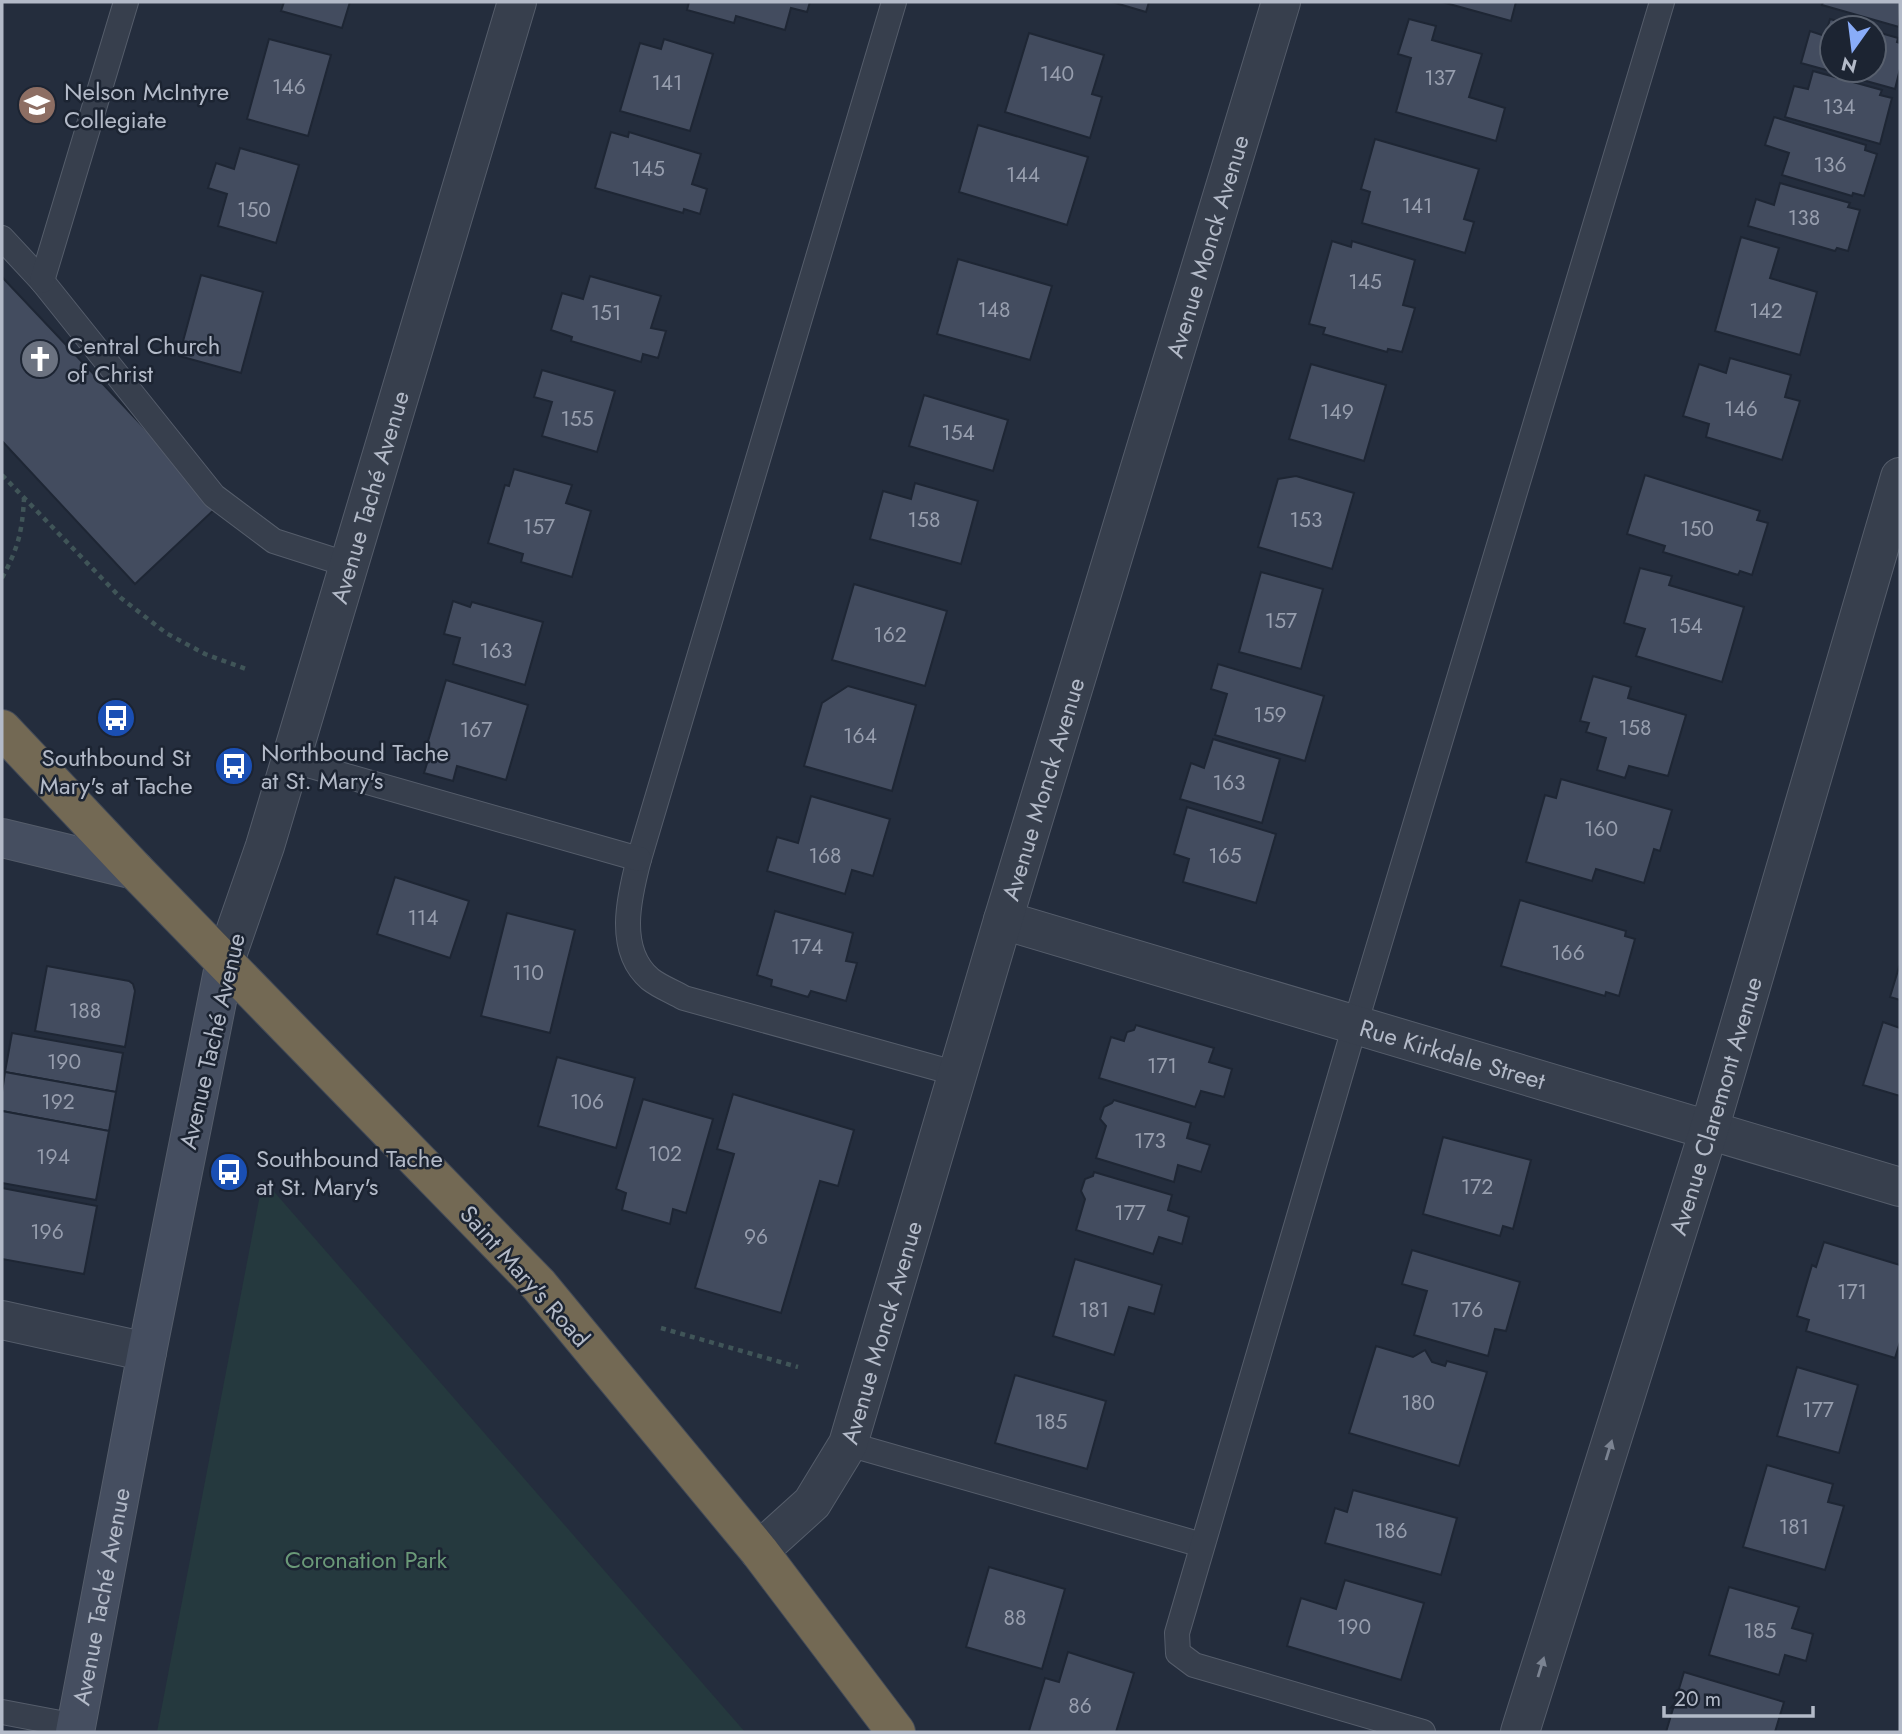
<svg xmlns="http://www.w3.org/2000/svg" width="1902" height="1734" font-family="Jost,sans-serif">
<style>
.green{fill:#25393e}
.building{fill:#434c5f;stroke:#1e2634;stroke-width:2}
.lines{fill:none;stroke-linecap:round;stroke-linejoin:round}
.lane-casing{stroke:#555d6b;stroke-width:26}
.street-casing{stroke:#555d6b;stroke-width:40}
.secondary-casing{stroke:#555d6b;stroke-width:40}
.highway-casing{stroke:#424a58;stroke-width:40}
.path{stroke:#405558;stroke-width:4.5;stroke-dasharray:5 5;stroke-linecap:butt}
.lane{stroke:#373f4d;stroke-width:24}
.street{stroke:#373f4d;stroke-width:38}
.secondary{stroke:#454e60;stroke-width:38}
.highway{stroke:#736954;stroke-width:38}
.oneway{fill:#7b8391}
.labels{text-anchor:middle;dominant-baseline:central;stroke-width:5;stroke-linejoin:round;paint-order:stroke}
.number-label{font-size:21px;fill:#979eae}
.poi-label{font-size:24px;fill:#b3bac8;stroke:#1c2432;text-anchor:start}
.street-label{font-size:24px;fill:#b3bac8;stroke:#1c2432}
.park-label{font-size:24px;fill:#6a9978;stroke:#1c2432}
</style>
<rect width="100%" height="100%" fill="#242d3d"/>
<polygon class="green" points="263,1179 745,1732 157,1732"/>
<g class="building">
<polygon points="284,2 350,2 342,28 281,11"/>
<polygon points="689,2 810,2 807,12 791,8 785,30 736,16 734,23 687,10"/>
<polygon points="1112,2 1149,2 1146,12"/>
<polygon points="1442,2 1516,2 1511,21"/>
<polygon points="1823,2 1900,2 1899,27 1822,5"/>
<polygon points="1409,19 1436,26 1432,40 1482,54 1469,97 1505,108 1496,141 1396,112 1411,58 1398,54"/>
<polygon points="1830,19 1863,28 1832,28 1832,70 1874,70 1874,31 1898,38 1897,42 1900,43 1900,69 1895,89 1801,63 1810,31 1825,36"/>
<polygon points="1029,33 1104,55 1092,94 1102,97 1090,138 1005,112"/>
<polygon points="269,39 331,55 308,136 247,119"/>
<polygon points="664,39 713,54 690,131 620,111 640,43 661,49"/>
<polygon points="1813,71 1882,90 1880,95 1892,98 1880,144 1785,117 1794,86 1808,89"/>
<polygon points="1774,117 1866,145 1865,150 1877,154 1864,196 1853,193 1852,196 1782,175 1789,153 1765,145"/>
<polygon points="978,125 1088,157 1067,225 959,192"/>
<polygon points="611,132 628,137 629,132 701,154 692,184 707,189 700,214 684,209 683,213 595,188"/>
<polygon points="1375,139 1479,169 1464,219 1474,222 1465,253 1362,223 1370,192 1361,189"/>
<polygon points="240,148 299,165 276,243 218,226 227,194 208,188 216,163 234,169"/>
<polygon points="1780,183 1850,203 1848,207 1860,210 1848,251 1837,248 1835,251 1748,226 1756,199 1774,205"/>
<polygon points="1741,237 1779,248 1770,278 1817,292 1800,355 1715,331"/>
<polygon points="1332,241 1351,247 1352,241 1415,260 1403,305 1415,308 1402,352 1388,349 1387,352 1323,334 1325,328 1309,324"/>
<polygon points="958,259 1052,286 1030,360 937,334"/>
<polygon points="201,275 263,292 241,373 179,356"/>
<polygon points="590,276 661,296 651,328 666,331 658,358 643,354 641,362 571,341 572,337 551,330 562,293 583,299"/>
<polygon points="2,277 218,506 135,584 2,441"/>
<polygon points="1730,358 1791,375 1785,397 1800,401 1782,460 1706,437 1709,424 1683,416 1699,364 1726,373"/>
<polygon points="1311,364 1386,385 1364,461 1289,439"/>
<polygon points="542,370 615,391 597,452 542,436 552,402 534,397"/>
<polygon points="924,395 1008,420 993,471 909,446"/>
<polygon points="514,469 572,485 566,503 591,511 572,577 521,562 523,554 488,543 505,485 509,486"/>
<polygon points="1645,475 1760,511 1757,520 1768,523 1752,575 1740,571 1738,575 1663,552 1665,546 1627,534"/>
<polygon points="1296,476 1354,493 1332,569 1258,547 1278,479"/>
<polygon points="915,483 978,501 961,564 870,539 883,491 911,499"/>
<polygon points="1640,568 1672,576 1669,585 1744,607 1722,682 1636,656 1645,629 1624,623"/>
<polygon points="1261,572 1323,589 1301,669 1239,652"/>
<polygon points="854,584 947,611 925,686 832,660"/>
<polygon points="453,601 470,607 472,602 543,622 525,685 453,664 460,638 444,634"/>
<polygon points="1218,664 1324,696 1305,761 1215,735 1227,694 1211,689"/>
<polygon points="1593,676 1631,687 1628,698 1686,715 1668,776 1629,766 1625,778 1597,770 1606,738 1586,732 1589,723 1580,721"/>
<polygon points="446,680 528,705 506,780 457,766 453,781 424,773 429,757 424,755"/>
<polygon points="848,686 916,705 892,791 804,766 822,703"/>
<polygon points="1213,739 1280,759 1262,823 1180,799 1191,763 1204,768"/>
<polygon points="1561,779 1672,810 1660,851 1654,849 1644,883 1596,869 1592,881 1526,862 1545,795 1556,798"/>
<polygon points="811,796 890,819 873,876 852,870 845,894 767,871 777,837 798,843"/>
<polygon points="1187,807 1276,834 1256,903 1183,882 1189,859 1174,854"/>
<polygon points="395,877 469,901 450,958 377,934"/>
<polygon points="1520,900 1626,931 1625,936 1635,939 1619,996 1606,992 1605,996 1501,966"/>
<polygon points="775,911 853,933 846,961 857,963 846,1001 811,991 808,997 771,986 772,980 757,975"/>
<polygon points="507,913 575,930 550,1033 481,1016"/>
<polygon points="47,966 129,981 133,984 135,991 125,1047 35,1031"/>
<polygon points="1899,967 1900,968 1900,1000 1890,997"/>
<polygon points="1883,1022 1900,1028 1900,1096 1863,1085"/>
<polygon points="1136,1025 1214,1048 1209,1062 1232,1069 1224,1097 1201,1091 1195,1107 1099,1078 1111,1037 1124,1041 1127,1032 1134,1030"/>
<polygon points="12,1033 123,1053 116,1092 5,1072"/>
<polygon points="557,1057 635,1078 616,1148 538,1126"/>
<polygon points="5,1072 116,1092 109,1131 2,1111 2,1092"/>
<polygon points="733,1094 854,1130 838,1186 820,1181 781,1313 695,1288 734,1154 717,1149"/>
<polygon points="643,1099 713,1119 686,1213 673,1209 670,1224 622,1210 626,1193 616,1189"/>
<polygon points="1114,1100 1191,1123 1187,1138 1210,1145 1201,1172 1178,1165 1174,1182 1096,1158 1106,1126 1100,1119 1104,1107 1112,1103"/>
<polygon points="2,1111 109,1131 96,1200 2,1183"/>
<polygon points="1443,1137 1531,1160 1513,1229 1503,1226 1500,1236 1423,1214"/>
<polygon points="1094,1172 1172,1195 1168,1210 1189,1217 1182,1244 1159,1237 1153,1254 1076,1230 1085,1199 1081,1191 1085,1179 1093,1176"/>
<polygon points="2,1188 97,1206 84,1274 2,1259"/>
<polygon points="1824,1242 1900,1265 1900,1342 1895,1358 1806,1331 1809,1320 1797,1316 1812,1265 1816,1267"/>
<polygon points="1412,1250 1520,1282 1506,1331 1495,1329 1488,1356 1414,1335 1427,1291 1402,1284"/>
<polygon points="1075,1259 1162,1285 1154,1314 1129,1307 1114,1355 1053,1336"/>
<polygon points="1376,1346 1413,1357 1425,1350 1432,1362 1445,1366 1447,1361 1487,1372 1459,1466 1349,1433"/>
<polygon points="1797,1367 1858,1385 1839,1453 1777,1436"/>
<polygon points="1015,1375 1106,1401 1087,1469 995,1443"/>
<polygon points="1767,1465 1833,1484 1828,1502 1844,1506 1825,1570 1743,1547"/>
<polygon points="1353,1490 1457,1518 1441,1575 1325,1543 1335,1508 1347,1512"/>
<polygon points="989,1567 1065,1589 1042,1669 966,1647"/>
<polygon points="1345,1580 1424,1603 1401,1680 1287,1646 1301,1598 1336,1609"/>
<polygon points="1729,1587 1799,1607 1792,1628 1813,1634 1806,1661 1785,1655 1779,1675 1709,1655"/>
<polygon points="1068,1652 1134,1673 1116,1732 1029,1731 1045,1678 1059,1682"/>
<polygon points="1684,1672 1784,1702 1775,1732 1666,1732"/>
</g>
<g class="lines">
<defs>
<g id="lane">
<path d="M894 2 639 859C629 897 616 950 650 979 660 987 674 992 684 998L958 1074"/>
<polyline points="2,238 42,281 214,496 274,541 349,565"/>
<polyline points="42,281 126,2"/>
<polyline points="290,760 639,859"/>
<polyline points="848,1444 1202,1545"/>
<polyline points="2,1712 76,1726"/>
<polyline points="1423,1732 1194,1665 1178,1653 1177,1633 1355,1025 1662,2"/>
</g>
<g id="street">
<path id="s1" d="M1003 920 1900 1187"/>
<path id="s2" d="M225 961 265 846 517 2"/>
<polyline points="2,1320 147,1352"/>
<path id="s3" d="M759 1551 812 1503 848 1444 1003 920 1281 2"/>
<path id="s4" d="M1520 1732 1709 1130 1900 477"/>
</g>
<g id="secondary">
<polyline points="2,838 135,870"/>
<path id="s5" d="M75 1732 147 1352 225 961"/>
</g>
<polyline id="highway" points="2,729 135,870 539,1285 759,1551 896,1732"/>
</defs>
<use href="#lane" class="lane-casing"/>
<use href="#street" class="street-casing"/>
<use href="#secondary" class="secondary-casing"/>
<use href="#highway" class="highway-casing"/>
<g class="path">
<polyline points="2,475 121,598 166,633 205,654 246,669"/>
<path d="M2 578C18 548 22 533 24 499"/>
<polyline points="661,1328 798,1367"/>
</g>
<use href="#lane" class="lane"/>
<use href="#street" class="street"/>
<use href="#secondary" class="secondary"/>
<use href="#highway" class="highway"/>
</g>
<defs><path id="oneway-solid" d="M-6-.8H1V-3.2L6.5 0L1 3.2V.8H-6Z" transform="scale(1.75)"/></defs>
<g class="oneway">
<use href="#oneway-solid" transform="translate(1609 1450) rotate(-73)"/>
<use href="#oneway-solid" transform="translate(1541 1667) rotate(-73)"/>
</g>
<defs>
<symbol id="school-disc" viewBox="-11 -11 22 22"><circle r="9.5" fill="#8d6e63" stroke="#1c2432"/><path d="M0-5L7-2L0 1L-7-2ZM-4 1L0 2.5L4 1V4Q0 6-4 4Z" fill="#fff"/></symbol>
<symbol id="church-disc" viewBox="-11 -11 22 22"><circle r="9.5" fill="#6b7280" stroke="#1c2432"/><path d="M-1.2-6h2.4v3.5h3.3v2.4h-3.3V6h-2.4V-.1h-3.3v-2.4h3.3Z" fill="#fff"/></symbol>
<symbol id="bus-disc" viewBox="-11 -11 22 22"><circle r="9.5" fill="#1a4fb4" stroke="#1c2432"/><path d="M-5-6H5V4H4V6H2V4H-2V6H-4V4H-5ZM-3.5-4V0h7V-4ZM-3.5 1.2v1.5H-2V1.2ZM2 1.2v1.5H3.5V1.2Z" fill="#fff"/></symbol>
</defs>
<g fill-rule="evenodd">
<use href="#school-disc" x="15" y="83" width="44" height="44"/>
<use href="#church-disc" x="18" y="337" width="44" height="44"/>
<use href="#bus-disc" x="94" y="696" width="44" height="44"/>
<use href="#bus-disc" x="212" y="744" width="44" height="44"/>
<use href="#bus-disc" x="207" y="1150" width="44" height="44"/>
</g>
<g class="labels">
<g class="number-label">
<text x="1057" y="74">140</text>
<text x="1440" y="78">137</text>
<text x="667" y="83">141</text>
<text x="289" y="87">146</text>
<text x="1839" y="107">134</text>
<text x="1830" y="165">136</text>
<text x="648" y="169">145</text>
<text x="1023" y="175">144</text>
<text x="1417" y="206">141</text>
<text x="254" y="210">150</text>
<text x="1804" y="218">138</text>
<text x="1365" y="282">145</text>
<text x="994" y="310">148</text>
<text x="1766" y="311">142</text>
<text x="606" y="313">151</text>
<text x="1741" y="409">146</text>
<text x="1337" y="412">149</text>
<text x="577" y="419">155</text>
<text x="958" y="433">154</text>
<text x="924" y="520">158</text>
<text x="1306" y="520">153</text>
<text x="539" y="527">157</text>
<text x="1697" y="529">150</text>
<text x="1281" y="621">157</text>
<text x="1686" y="626">154</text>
<text x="890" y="635">162</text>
<text x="496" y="651">163</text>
<text x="1270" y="715">159</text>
<text x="1635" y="728">158</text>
<text x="476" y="730">167</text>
<text x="860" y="736">164</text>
<text x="1229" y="783">163</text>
<text x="1601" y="829">160</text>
<text x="825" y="856">168</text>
<text x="1225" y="856">165</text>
<text x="423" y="918">114</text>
<text x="807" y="947">174</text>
<text x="1568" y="953">166</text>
<text x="528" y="973">110</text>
<text x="85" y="1011">188</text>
<text x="64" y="1062">190</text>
<text x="1162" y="1066">171</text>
<text x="58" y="1102">192</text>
<text x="587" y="1102">106</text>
<text x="1150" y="1141">173</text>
<text x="665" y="1154">102</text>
<text x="53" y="1157">194</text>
<text x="1477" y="1187">172</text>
<text x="1130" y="1213">177</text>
<text x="47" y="1232">196</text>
<text x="756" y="1237">96</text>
<text x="1852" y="1292">171</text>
<text x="1094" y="1310">181</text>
<text x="1467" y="1310">176</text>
<text x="1418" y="1403">180</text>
<text x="1818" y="1410">177</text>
<text x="1051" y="1422">185</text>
<text x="1794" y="1527">181</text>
<text x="1391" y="1531">186</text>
<text x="1015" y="1618">88</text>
<text x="1354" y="1627">190</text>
<text x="1760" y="1631">185</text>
<text x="1080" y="1706">86</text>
</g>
<g class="poi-label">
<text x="64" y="91">Nelson McIntyre<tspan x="64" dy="28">Collegiate</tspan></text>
<text x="67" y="345">Central Church<tspan x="67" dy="28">of Christ</tspan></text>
<text x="261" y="752">Northbound Tache<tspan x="261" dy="28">at St. Mary's</tspan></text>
<text x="116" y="757" text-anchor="middle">Southbound St<tspan x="116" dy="28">Mary's at Tache</tspan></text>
<text x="256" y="1158">Southbound Tache<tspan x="256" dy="28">at St. Mary's</tspan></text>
</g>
<g class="street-label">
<text stroke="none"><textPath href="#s3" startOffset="1391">Avenue Monck Avenue</textPath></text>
<text stroke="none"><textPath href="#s2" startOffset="486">Avenue Taché Avenue</textPath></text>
<text stroke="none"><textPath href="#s3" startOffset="824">Avenue Monck Avenue</textPath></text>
<text transform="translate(212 1041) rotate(-77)">Avenue Taché Avenue</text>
<text stroke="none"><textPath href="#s1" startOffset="469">Rue Kirkdale Street</textPath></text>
<text stroke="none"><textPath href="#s4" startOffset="656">Avenue Claremont Avenue</textPath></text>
<text transform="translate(525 1276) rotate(48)">Saint Mary's Road</text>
<text stroke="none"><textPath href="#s3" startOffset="257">Avenue Monck Avenue</textPath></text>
<text stroke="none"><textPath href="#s5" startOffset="138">Avenue Taché Avenue</textPath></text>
</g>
<g class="park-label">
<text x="366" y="1559">Coronation Park</text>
</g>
</g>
<rect width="1902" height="1734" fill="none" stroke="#b3bac8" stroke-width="7"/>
<g transform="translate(1853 49) rotate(194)"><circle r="33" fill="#1c2432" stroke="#58606e" stroke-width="2"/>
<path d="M0-5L12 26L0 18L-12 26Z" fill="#89acf8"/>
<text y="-10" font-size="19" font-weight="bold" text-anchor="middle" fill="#b3bac8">N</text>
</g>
<path d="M1664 1706v10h149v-10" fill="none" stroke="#b3bac8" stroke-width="3.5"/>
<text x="1674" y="1706" font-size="21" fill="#b3bac8" stroke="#1c2432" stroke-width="5" paint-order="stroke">20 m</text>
</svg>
